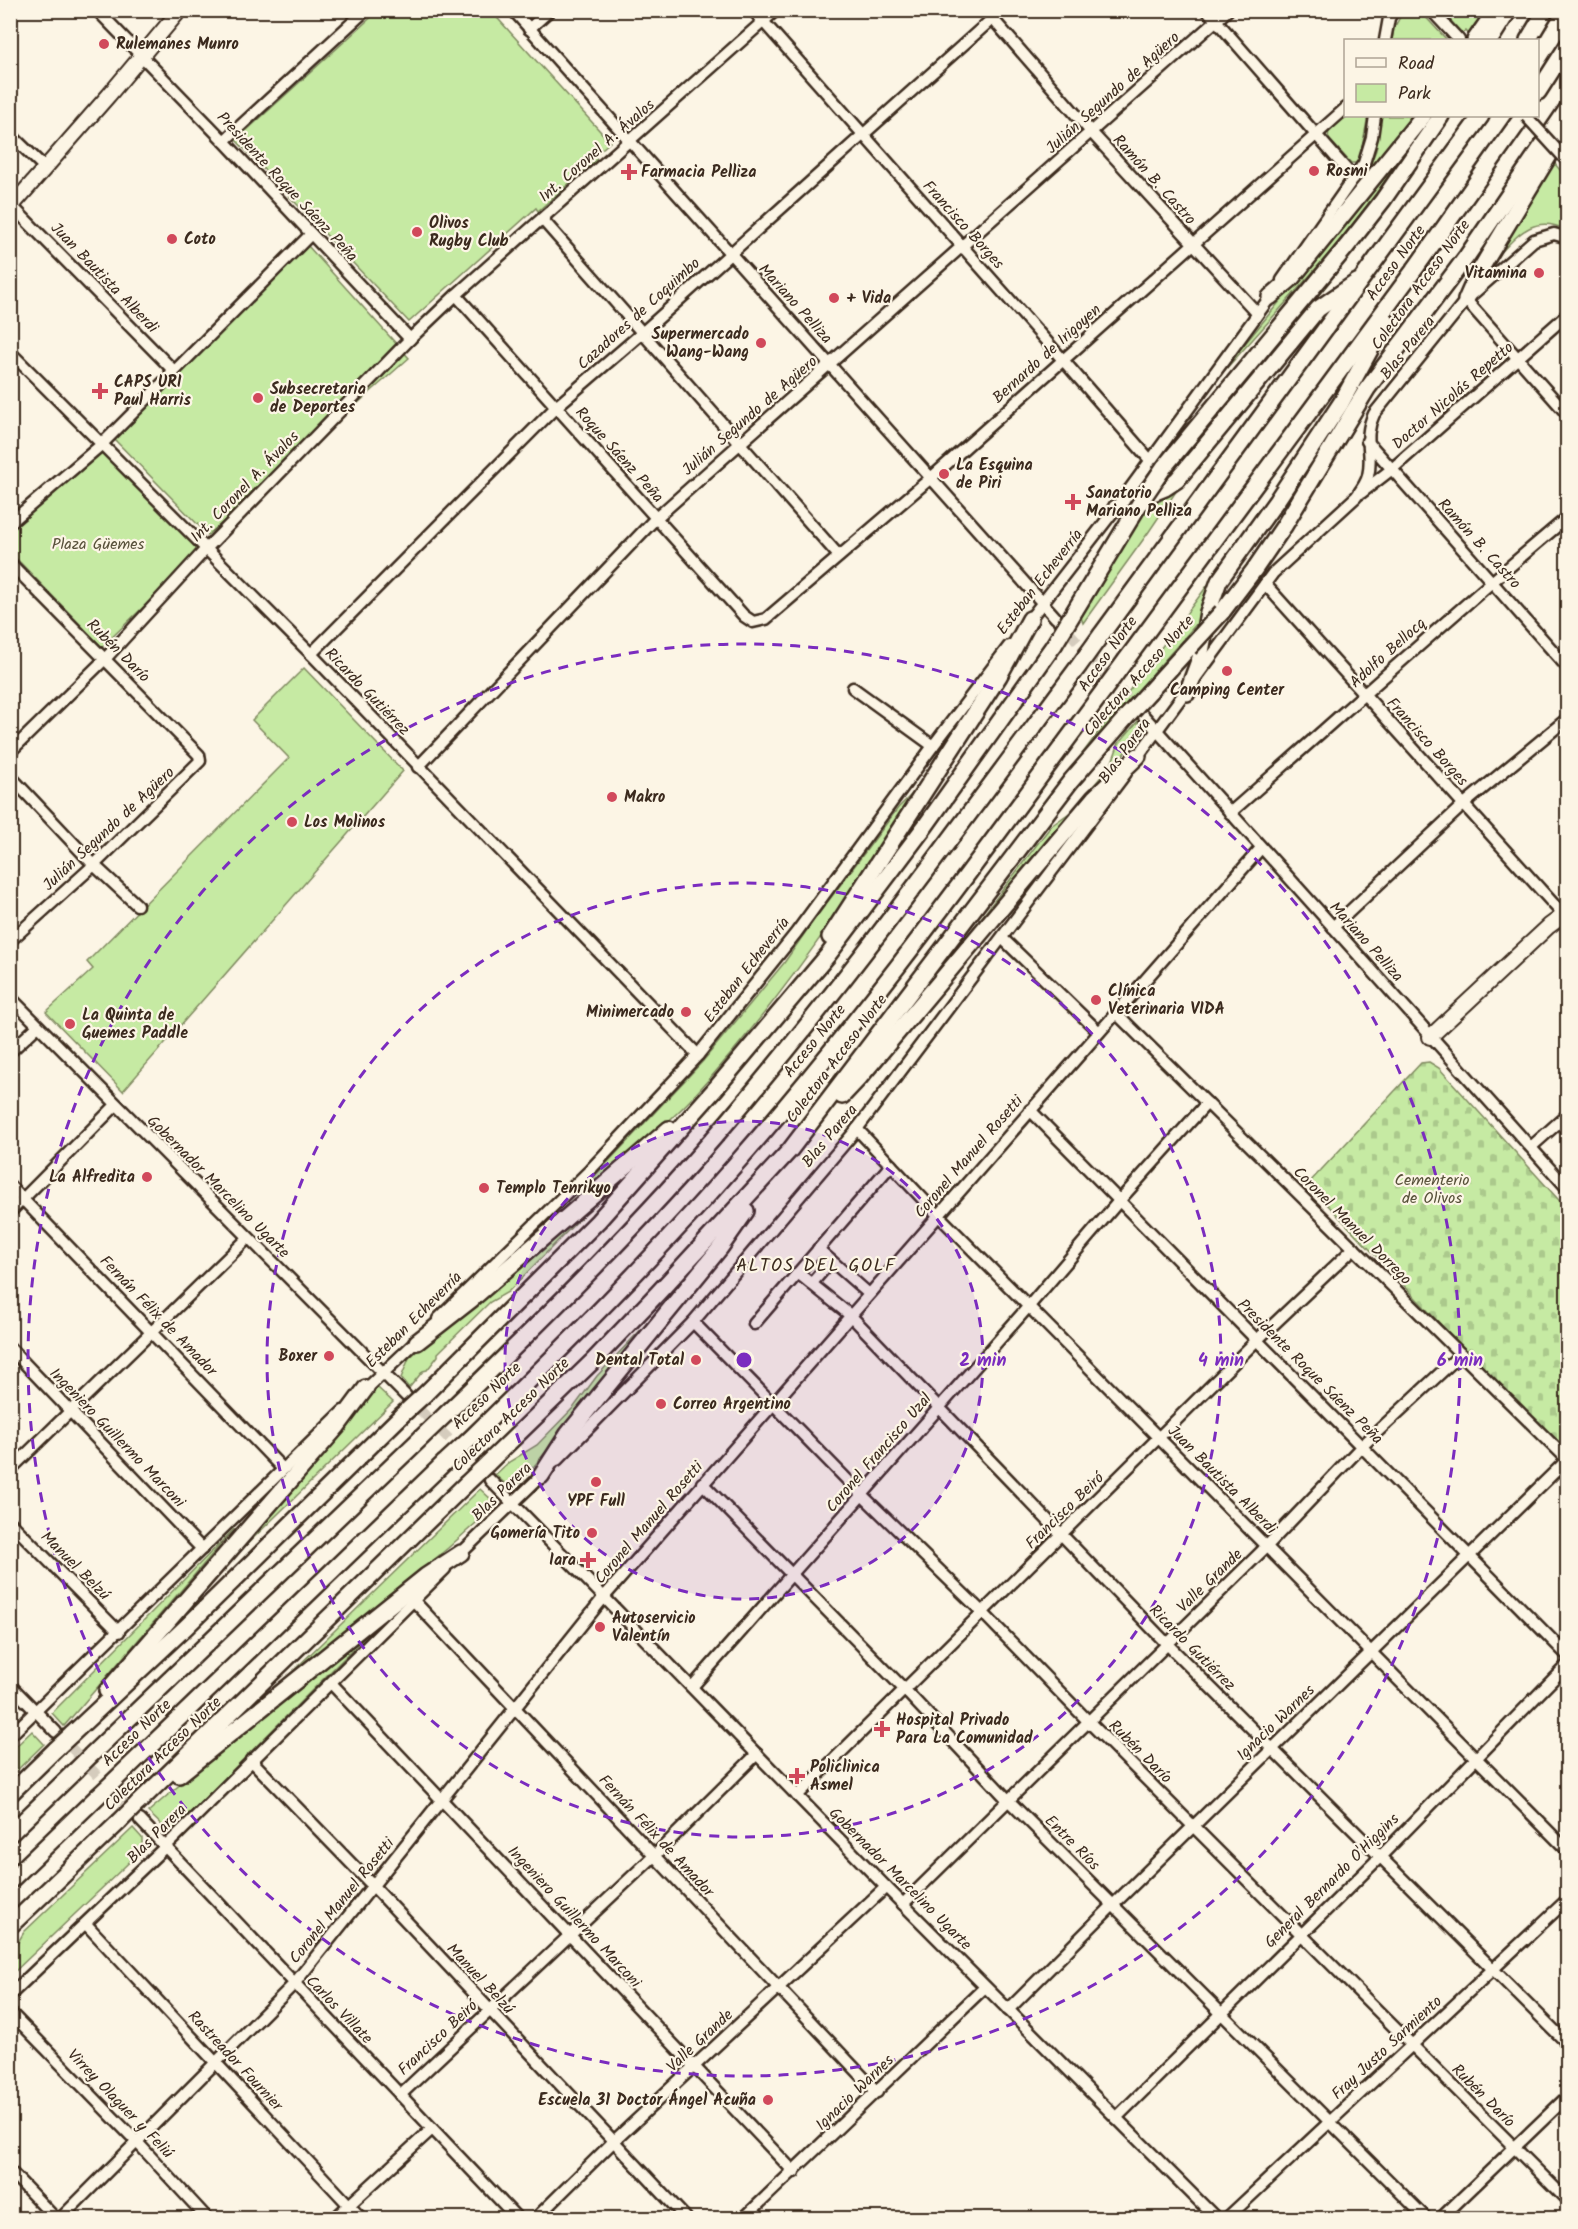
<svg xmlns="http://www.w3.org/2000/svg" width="1578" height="2229" font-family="Kalam,sans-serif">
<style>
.green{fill:#c6eaa3;stroke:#808a60;stroke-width:1.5}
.cemetery{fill:url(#cemetery-stones);stroke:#808a60;stroke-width:1.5}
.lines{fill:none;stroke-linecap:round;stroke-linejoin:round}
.minor-tunnel{stroke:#d5ccbd;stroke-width:10;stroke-dasharray:10 5;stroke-linecap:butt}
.minor-casing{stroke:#3b2a1e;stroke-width:15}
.major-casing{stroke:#3b2a1e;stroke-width:18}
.highway-casing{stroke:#3b2a1e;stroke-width:20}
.minor{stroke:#fcf5e5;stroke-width:10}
.major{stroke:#fcf5e5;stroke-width:14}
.highway{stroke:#fcf5e5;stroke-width:15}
.minor-bridge-casing{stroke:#3b2a1e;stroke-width:15;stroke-linecap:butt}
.highway-bridge-casing{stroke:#3b2a1e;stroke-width:20;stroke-linecap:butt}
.minor-bridge{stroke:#fcf5e5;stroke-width:10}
.highway-bridge{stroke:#fcf5e5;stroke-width:15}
.ring{fill:none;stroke:#7b2cbf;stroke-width:3;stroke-dasharray:10 8}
.poi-dot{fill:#d1495b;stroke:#fcf5e5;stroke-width:2}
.labels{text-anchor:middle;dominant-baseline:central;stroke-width:4.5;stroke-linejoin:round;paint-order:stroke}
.poi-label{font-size:16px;font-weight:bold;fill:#3b2a1e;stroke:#fcf5e5;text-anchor:start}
.street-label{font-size:16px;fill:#3b2a1e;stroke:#fcf5e5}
.park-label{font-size:16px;fill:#575039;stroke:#fcf5e5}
.neighbourhood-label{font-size:18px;letter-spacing:1.5px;fill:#3b2a1e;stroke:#fcf5e5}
.centre{fill:#7b2cbf;stroke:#fcf5e5;stroke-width:3}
.ring-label{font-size:18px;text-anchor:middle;font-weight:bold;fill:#7b2cbf;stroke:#fcf5e5;stroke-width:4.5;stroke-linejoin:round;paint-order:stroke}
</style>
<defs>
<pattern id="cemetery-stones" width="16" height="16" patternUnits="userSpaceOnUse" patternTransform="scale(1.5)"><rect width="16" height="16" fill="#c6eaa3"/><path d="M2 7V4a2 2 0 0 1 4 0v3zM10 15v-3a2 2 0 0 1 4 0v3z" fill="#abc98c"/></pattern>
</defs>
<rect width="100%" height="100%" fill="#fcf5e5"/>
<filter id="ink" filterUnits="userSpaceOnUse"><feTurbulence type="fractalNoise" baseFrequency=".0167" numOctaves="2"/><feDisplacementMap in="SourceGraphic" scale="12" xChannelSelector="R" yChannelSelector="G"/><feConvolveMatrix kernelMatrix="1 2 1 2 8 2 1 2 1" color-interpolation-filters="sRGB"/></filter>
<g filter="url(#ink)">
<g class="green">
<polygon points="490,10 610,142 594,156 597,159 538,211 536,208 409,322 236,140 378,11"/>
<polygon points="1404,10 1420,11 1447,40 1392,40 1394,28"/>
<polygon points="1442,11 1487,11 1470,36 1466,31 1462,33"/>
<path d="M1346 116H1368L1360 158 1356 163H1351L1329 139C1325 128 1339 122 1346 116Z"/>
<polygon points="1381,116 1416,116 1339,209 1370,165 1376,150"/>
<path d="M1410 143C1354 234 1277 311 1206 391Z"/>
<path d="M1554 163 1567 178V230C1530 212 1515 239 1490 264Z"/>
<polygon points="1370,231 1176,473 1160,485 1181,456"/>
<polygon points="308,246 409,358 208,535 112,437"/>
<polygon points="99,446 201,551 102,647 11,553 11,532"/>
<polygon points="1177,490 1148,533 1083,623 1081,617 1146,507 1160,501"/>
<polygon points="1253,524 1199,621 1089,746 1016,843"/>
<polygon points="304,668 403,771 123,1091 46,1012 93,969 87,962 289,758 252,720"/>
<path d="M968 710C884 844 801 980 693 1097 672 1120 647 1140 623 1161 590 1189 556 1218 523 1247L575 1197 703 1061 784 963 814 920 898 808 916 790Z"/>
<polygon points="1138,721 1142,732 931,984 1051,826 1072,811 1111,765 1119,743"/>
<polygon points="599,1192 594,1204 508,1292 490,1302 438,1353 438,1356 427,1370 423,1371 409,1388 401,1378 409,1358"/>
<polygon points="683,1285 521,1482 507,1485 495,1475 509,1462 537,1445 574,1407 597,1376"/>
<polygon points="378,1388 393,1402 203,1587 374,1390"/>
<polygon points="480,1489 494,1502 495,1506 448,1548 253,1710"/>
<polygon points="234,1529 64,1726 52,1713"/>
<polygon points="377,1625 173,1830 168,1831 148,1812 225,1746"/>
<polygon points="32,1731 44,1744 11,1776 11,1751"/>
<polygon points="133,1828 142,1838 142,1850 11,1975 11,1954 24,1932"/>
</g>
<polygon class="cemetery" points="1429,1062 1439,1068 1567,1209 1567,1452 1464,1349 1308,1184 1421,1063"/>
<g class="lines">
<g class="minor-tunnel">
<polyline points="1061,623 1138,710"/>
<polyline points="410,1400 484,1474"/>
<polyline points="60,1736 140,1820"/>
</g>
<defs>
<g id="minor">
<polyline points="97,10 224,141 410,339"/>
<polyline points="513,10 1056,618"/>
<polyline points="753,10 1063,360 1150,460"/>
<polyline points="985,10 1092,133 1257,313"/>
<polyline points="1207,10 1354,178"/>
<polyline points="1431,10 1459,40"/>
<polyline points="529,29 550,10"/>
<polyline points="1385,40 1389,18 1394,10"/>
<polyline points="10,134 45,168"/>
<polyline points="224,141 366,10"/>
<polyline points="12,206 174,371"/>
<polyline points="542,219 839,556"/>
<polyline points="1282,280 1364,163 1372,137 1375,116"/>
<polyline points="456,295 744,616 753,622 766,619 932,477 1346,108"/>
<polyline points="1466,300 1568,415"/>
<polyline points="10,352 311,654 698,1055"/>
<polyline points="1367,441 1568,668"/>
<polyline points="1361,493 1392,469 1568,314"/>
<polyline points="10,523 101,445 311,234"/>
<polyline points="10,563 199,755 200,761 94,865 10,941"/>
<polyline points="1265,584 1567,919"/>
<polyline points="1026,624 1116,508 1273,293"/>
<polyline points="311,654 556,407 642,333 1002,10"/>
<polyline points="853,688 933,746"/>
<polyline points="1143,715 1568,1189"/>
<polyline points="10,752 105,659 205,550 410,339 456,295 776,10"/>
<path d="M1135 760 1273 573 1356 497C1361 490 1366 484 1368 476 1374 452 1362 439 1374 414L1466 300 1534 240 1554 234 1568 238"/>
<polyline points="418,767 655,519 1228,10"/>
<polyline points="10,776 94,865 137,905"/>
<path d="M1230 813C1343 714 1453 613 1568 517"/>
<polyline points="1333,927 1463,805 1568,718"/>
<polyline points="1002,938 1099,1032"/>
<polyline points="10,997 406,1396"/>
<polyline points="1116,1013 1568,1460"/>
<polyline points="10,1052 38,1026"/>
<polyline points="1030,1110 1568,1656"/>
<polyline points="857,1129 938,1215 1568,1851"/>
<polyline points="1531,1147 1568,1114"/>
<polyline points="10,1186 283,1469"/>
<polyline points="10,1212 116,1105"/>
<polyline points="818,1249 869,1294"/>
<polyline points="798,1273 850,1315 1167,1644 1568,2044"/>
<polyline points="812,1283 831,1261"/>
<polyline points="438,1319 590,1170 698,1055 796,933 933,746 1009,646"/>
<polyline points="693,1322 862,1495 982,1612 1089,1722 1568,2201"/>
<polyline points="754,1324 891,1165"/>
<polyline points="10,1348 202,1549"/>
<polyline points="363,1392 421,1337"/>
<polyline points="557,1460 693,1322 857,1129 1126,773"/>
<polyline points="10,1470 248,1238"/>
<polyline points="490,1480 886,1887 1216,2218"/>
<polyline points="702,1483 904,1689 1009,1801 1426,2218"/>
<polyline points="10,1522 119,1632"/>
<polyline points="456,1558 546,1471"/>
<polyline points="414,1601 877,2092"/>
<polyline points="331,1683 794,2172"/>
<polyline points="10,1685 56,1732"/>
<polyline points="692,1687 1029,1306 1119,1201 1207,1103"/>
<polyline points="10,1736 343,1411"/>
<polyline points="251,1760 374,1887 686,2218"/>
<polyline points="797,1796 1257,1340 1354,1248"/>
<polyline points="140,1820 517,2218"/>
<polyline points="903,1904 1266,1547 1362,1446 1461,1354"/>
<polyline points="86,1924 361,2218"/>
<polyline points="10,1995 164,1848 445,1569"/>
<polyline points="1008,2010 1113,1905 1567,1460"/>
<polyline points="10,2012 136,2141 207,2218"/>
<polyline points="400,2095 654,1856 757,1754"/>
<polyline points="1116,2118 1380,1857 1568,1664"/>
<polyline points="10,2171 55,2218"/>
<polyline points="61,2218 294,1984 604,1597 1261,848"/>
<polyline points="335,2218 432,2129"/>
<polyline points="536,2218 613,2142 886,1887"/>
<polyline points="744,2218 985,1987"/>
<polyline points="1227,2218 1568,1899"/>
<polyline points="1441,2218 1568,2096"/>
</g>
<g id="major">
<polyline points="10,208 109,95 180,10"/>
<polyline points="1430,1037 1549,926 1568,912"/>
</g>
<g id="highway">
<polyline points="1475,40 1496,10"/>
<polyline points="1490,40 1509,10"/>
<polyline points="1528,40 1546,10"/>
<polyline points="1538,92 1568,45"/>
<polyline points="1270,297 1291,279 1423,116"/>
<polyline points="1466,300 1477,275 1562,134"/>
<polyline points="1164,467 1347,246 1383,200 1441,116"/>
<polyline points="1116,508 1165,488 1177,480 1318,309 1357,282"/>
<polyline points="1222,612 1254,570 1284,526 1367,389 1467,256 1568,108"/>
<polyline points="1101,635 1481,116"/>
<polyline points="1126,660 1417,266 1523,116"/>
<polyline points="1149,692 1189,648"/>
<polyline points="1187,693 1200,658 1208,612 1219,581 1277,500 1341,403 1386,321"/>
<polyline points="830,937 999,676 1030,619"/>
<polyline points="842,1096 860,1077 1094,798 1138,756"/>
<polyline points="417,1342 472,1299 669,1129"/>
<polyline points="424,1395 598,1221 716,1088 828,955 926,825 1054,645"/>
<path d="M447 1413C545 1318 642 1223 730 1119 853 974 965 819 1078 667"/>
<path d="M470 1439C563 1348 656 1256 741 1158 871 1010 986 849 1104 690"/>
<polyline points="487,1464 593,1361 657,1294 790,1150 1070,782 1129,714"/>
<polyline points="541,1476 568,1434 720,1248 746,1211"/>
<polyline points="107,1691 337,1427 366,1388"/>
<polyline points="71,1735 186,1627 402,1415"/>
<polyline points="91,1755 421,1438"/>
<polyline points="179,1775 426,1576 461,1553"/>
<polyline points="114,1781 444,1463"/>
<polyline points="10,1794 56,1749"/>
<polyline points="137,1804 466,1484"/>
<polyline points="10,1834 76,1770"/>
<polyline points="10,1881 98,1796"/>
<polyline points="10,1926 119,1822"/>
</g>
</defs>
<use href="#minor" class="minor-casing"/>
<use href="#major" class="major-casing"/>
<use href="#highway" class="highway-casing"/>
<use href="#minor" class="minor"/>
<use href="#major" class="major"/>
<use href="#highway" class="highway"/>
<defs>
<polyline id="minor-bridge" points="1526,116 1568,162"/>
<g id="highway-bridge">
<polyline points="1054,645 1145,495 1164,467"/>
<polyline points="1189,648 1222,612"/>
<polyline points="1078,667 1101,635"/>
<polyline points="1104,690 1126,660"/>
<polyline points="1129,714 1149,692"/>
<polyline points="402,1415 424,1395"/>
<polyline points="421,1438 447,1413"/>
<polyline points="444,1463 470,1439"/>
<polyline points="466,1484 487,1464"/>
<polyline points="56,1749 71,1735"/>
<polyline points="76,1770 91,1755"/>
<polyline points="98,1796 114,1781"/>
<polyline points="119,1822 137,1804"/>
</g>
</defs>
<use href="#minor-bridge" class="minor-bridge-casing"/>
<use href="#highway-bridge" class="highway-bridge-casing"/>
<use href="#minor-bridge" class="minor-bridge"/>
<use href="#highway-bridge" class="highway-bridge"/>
</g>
</g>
<circle cx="744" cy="1360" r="239" fill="#7b2cbf" fill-opacity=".12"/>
<g class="ring">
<circle cx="744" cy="1360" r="239"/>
<circle cx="744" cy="1360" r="477"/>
<circle cx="744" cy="1360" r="716"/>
</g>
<g class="poi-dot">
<circle cx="104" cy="44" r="6"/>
<circle cx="1314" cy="171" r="6"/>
<path d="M626 163h6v6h6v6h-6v6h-6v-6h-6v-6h6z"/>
<circle cx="417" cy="232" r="6"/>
<circle cx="172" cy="239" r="6"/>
<circle cx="1539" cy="273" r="6"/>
<circle cx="834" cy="298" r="6"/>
<circle cx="761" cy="343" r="6"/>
<path d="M97 382h6v6h6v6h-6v6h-6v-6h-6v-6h6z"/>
<circle cx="258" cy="398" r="6"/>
<circle cx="944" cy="474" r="6"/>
<path d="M1070 493h6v6h6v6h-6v6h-6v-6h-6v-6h6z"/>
<circle cx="1227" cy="671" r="6"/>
<circle cx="612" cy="797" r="6"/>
<circle cx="292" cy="822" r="6"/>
<circle cx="1096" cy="1000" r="6"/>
<circle cx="686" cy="1012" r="6"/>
<circle cx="70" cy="1024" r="6"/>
<circle cx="147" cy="1177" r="6"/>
<circle cx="484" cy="1188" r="6"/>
<circle cx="329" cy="1356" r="6"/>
<circle cx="696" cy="1360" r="6"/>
<circle cx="661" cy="1404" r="6"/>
<circle cx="596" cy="1482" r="6"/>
<circle cx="592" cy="1533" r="6"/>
<path d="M585 1551h6v6h6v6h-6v6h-6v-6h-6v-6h6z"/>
<circle cx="600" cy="1627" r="6"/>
<path d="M879 1720h6v6h6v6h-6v6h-6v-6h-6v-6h6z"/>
<path d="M794 1767h6v6h6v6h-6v6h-6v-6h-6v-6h6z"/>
<circle cx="768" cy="2100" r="6"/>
</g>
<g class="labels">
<g class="poi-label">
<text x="116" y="44">Rulemanes Munro</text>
<text x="1326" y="171">Rosmi</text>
<text x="641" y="172">Farmacia Pelliza</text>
<text x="429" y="223">Olivos<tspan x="429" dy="18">Rugby Club</tspan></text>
<text x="184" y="239">Coto</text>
<text x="1527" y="273" text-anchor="end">Vitamina</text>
<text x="846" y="298">+ Vida</text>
<text x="749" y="334" text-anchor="end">Supermercado<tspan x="749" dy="18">Wang-Wang</tspan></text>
<text x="114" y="382">CAPS URI<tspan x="114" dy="18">Paul Harris</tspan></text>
<text x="270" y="389">Subsecretaria<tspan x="270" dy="18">de Deportes</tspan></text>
<text x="956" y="465">La Esquina<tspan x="956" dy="18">de Piri</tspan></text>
<text x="1086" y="493">Sanatorio<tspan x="1086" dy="18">Mariano Pelliza</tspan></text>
<text x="1227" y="690" text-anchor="middle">Camping Center</text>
<text x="624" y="797">Makro</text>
<text x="304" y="822">Los Molinos</text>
<text x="1108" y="991">Clínica<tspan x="1108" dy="18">Veterinaria VIDA</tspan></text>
<text x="674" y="1012" text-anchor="end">Minimercado</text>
<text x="82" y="1015">La Quinta de<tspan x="82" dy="18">Guemes Paddle</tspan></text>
<text x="135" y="1177" text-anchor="end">La Alfredita</text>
<text x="496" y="1188">Templo Tenrikyo</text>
<text x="317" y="1356" text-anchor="end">Boxer</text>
<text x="684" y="1360" text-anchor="end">Dental Total</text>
<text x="673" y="1404">Correo Argentino</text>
<text x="596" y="1501" text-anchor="middle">YPF Full</text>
<text x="580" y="1533" text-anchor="end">Gomería Tito</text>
<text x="576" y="1560" text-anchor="end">Iara</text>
<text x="612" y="1618">Autoservicio<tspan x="612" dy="18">Valentín</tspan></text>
<text x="896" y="1720">Hospital Privado<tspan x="896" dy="18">Para La Comunidad</tspan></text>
<text x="810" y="1767">Policlinica<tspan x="810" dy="18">Asmel</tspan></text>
<text x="756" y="2100" text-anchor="end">Escuela 31 Doctor Ángel Acuña</text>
</g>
<g class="street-label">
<text transform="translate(1113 93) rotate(-42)">Julián Segundo de Agüero</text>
<text transform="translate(597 151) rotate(-41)">Int. Coronel A. Ávalos</text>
<text transform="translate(1154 180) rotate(48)">Ramón B. Castro</text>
<text transform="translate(287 187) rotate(47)">Presidente Roque Sáenz Peña</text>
<text transform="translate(963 225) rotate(48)">Francisco Borges</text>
<text transform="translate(1396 263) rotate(-54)">Acceso Norte</text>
<text transform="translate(104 278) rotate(46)">Juan Bautista Alberdi</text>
<text transform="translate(1421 285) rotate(-54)">Colectora Acceso Norte</text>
<text transform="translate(795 304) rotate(48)">Mariano Pelliza</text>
<text transform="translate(639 314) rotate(-42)">Cazadores de Coquimbo</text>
<text transform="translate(1408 348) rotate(-51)">Blas Parera</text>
<text transform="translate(1047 354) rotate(-42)">Bernardo de Irigoyen</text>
<text transform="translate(1453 396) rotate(-41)">Doctor Nicolás Repetto</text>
<text transform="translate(750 416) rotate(-41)">Julián Segundo de Agüero</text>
<text transform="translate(619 455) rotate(48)">Roque Sáenz Peña</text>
<text transform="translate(245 487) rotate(-46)">Int. Coronel A. Ávalos</text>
<text transform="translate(1479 544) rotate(48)">Ramón B. Castro</text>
<text transform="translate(1040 582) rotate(-52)">Esteban Echeverría</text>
<text transform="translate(118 651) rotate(45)">Rubén Darío</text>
<text transform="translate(1388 653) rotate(-42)">Adolfo Bellocq</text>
<text transform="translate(1108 654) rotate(-54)">Acceso Norte</text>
<text transform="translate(1139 676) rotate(-48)">Colectora Acceso Norte</text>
<text transform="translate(367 692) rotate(46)">Ricardo Gutiérrez</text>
<text transform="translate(1427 742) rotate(48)">Francisco Borges</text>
<text transform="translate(1125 751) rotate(-54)">Blas Parera</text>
<text transform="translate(109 829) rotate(-43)">Julián Segundo de Agüero</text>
<text transform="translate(1366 942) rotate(48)">Mariano Pelliza</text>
<text transform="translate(747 970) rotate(-52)">Esteban Echeverría</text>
<text transform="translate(815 1041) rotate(-51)">Acceso Norte</text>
<text transform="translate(837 1059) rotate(-53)">Colectora Acceso Norte</text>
<text transform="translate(830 1136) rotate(-50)">Blas Parera</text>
<text transform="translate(969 1157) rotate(-49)">Coronel Manuel Rosetti</text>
<text transform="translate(218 1187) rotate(45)">Gobernador Marcelino Ugarte</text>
<text transform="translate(1352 1226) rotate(45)">Coronel Manuel Dorrego</text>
<text transform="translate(158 1316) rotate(46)">Fernán Félix de Amador</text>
<text transform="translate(414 1320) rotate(-45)">Esteban Echeverría</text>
<text transform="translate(1310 1372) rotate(45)">Presidente Roque Sáenz Peña</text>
<text transform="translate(487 1396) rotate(-44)">Acceso Norte</text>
<text transform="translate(511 1415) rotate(-44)">Colectora Acceso Norte</text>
<text transform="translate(117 1438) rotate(46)">Ingeniero Guillermo Marconi</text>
<text transform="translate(879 1453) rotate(-49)">Coronel Francisco Uzal</text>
<text transform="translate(1222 1480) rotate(45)">Juan Bautista Alberdi</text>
<text transform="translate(502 1492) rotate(-44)">Blas Parera</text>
<text transform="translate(1065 1511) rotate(-44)">Francisco Beiró</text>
<text transform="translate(649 1523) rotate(-49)">Coronel Manuel Rosetti</text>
<text transform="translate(75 1566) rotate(45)">Manuel Belzú</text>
<text transform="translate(1210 1581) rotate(-44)">Valle Grande</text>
<text transform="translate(1192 1648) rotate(45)">Ricardo Gutiérrez</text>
<text transform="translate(1276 1723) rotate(-44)">Ignacio Warnes</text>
<text transform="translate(137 1733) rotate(-44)">Acceso Norte</text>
<text transform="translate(1140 1752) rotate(45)">Rubén Darío</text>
<text transform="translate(163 1754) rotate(-44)">Colectora Acceso Norte</text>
<text transform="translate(157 1834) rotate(-45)">Blas Parera</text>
<text transform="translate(656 1836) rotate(47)">Fernán Félix de Amador</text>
<text transform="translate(1072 1843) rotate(45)">Entre Ríos</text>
<text transform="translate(900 1879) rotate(45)">Gobernador Marcelino Ugarte</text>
<text transform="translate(1332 1881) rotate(-45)">General Bernardo O'Higgins</text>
<text transform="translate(342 1901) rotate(-51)">Coronel Manuel Rosetti</text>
<text transform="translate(574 1917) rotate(47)">Ingeniero Guillermo Marconi</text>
<text transform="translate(480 1979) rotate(47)">Manuel Belzú</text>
<text transform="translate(339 2010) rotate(46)">Carlos Villate</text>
<text transform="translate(438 2038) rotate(-43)">Francisco Beiró</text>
<text transform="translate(700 2041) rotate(-43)">Valle Grande</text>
<text transform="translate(1387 2048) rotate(-43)">Fray Justo Sarmiento</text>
<text transform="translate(235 2061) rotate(47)">Rastreador Fournier</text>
<text transform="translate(855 2093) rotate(-44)">Ignacio Warnes</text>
<text transform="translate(1483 2096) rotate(45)">Rubén Darío</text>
<text transform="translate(120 2104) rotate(46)">Virrey Olaguer y Feliú</text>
</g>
<g class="park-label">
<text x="98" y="544">Plaza Güemes</text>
<text x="1432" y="1180">Cementerio<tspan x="1432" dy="18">de Olivos</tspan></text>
</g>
<g class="neighbourhood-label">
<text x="816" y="1266">ALTOS DEL GOLF</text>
</g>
</g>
<circle cx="744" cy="1360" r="9" class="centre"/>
<g class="ring-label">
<text x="983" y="1366">2 min</text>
<text x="1221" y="1366">4 min</text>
<text x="1460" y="1366">6 min</text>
</g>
<rect width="1578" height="2229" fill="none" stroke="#fcf5e5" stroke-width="36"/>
<rect x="18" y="18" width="1542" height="2193" fill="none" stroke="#3b2a1e" stroke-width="2" filter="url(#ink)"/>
<rect x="1344" y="39" width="195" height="78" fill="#fcf5e5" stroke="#afa495" stroke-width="1.5"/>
<rect x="1356" y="58" width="30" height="9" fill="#fcf5e5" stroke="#afa495" stroke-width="1.5"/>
<text x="1398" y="69" font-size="18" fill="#3b2a1e">Road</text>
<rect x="1356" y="84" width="30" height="18" fill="#c6eaa3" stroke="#afa495" stroke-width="1.5"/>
<text x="1398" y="99" font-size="18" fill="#3b2a1e">Park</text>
</svg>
